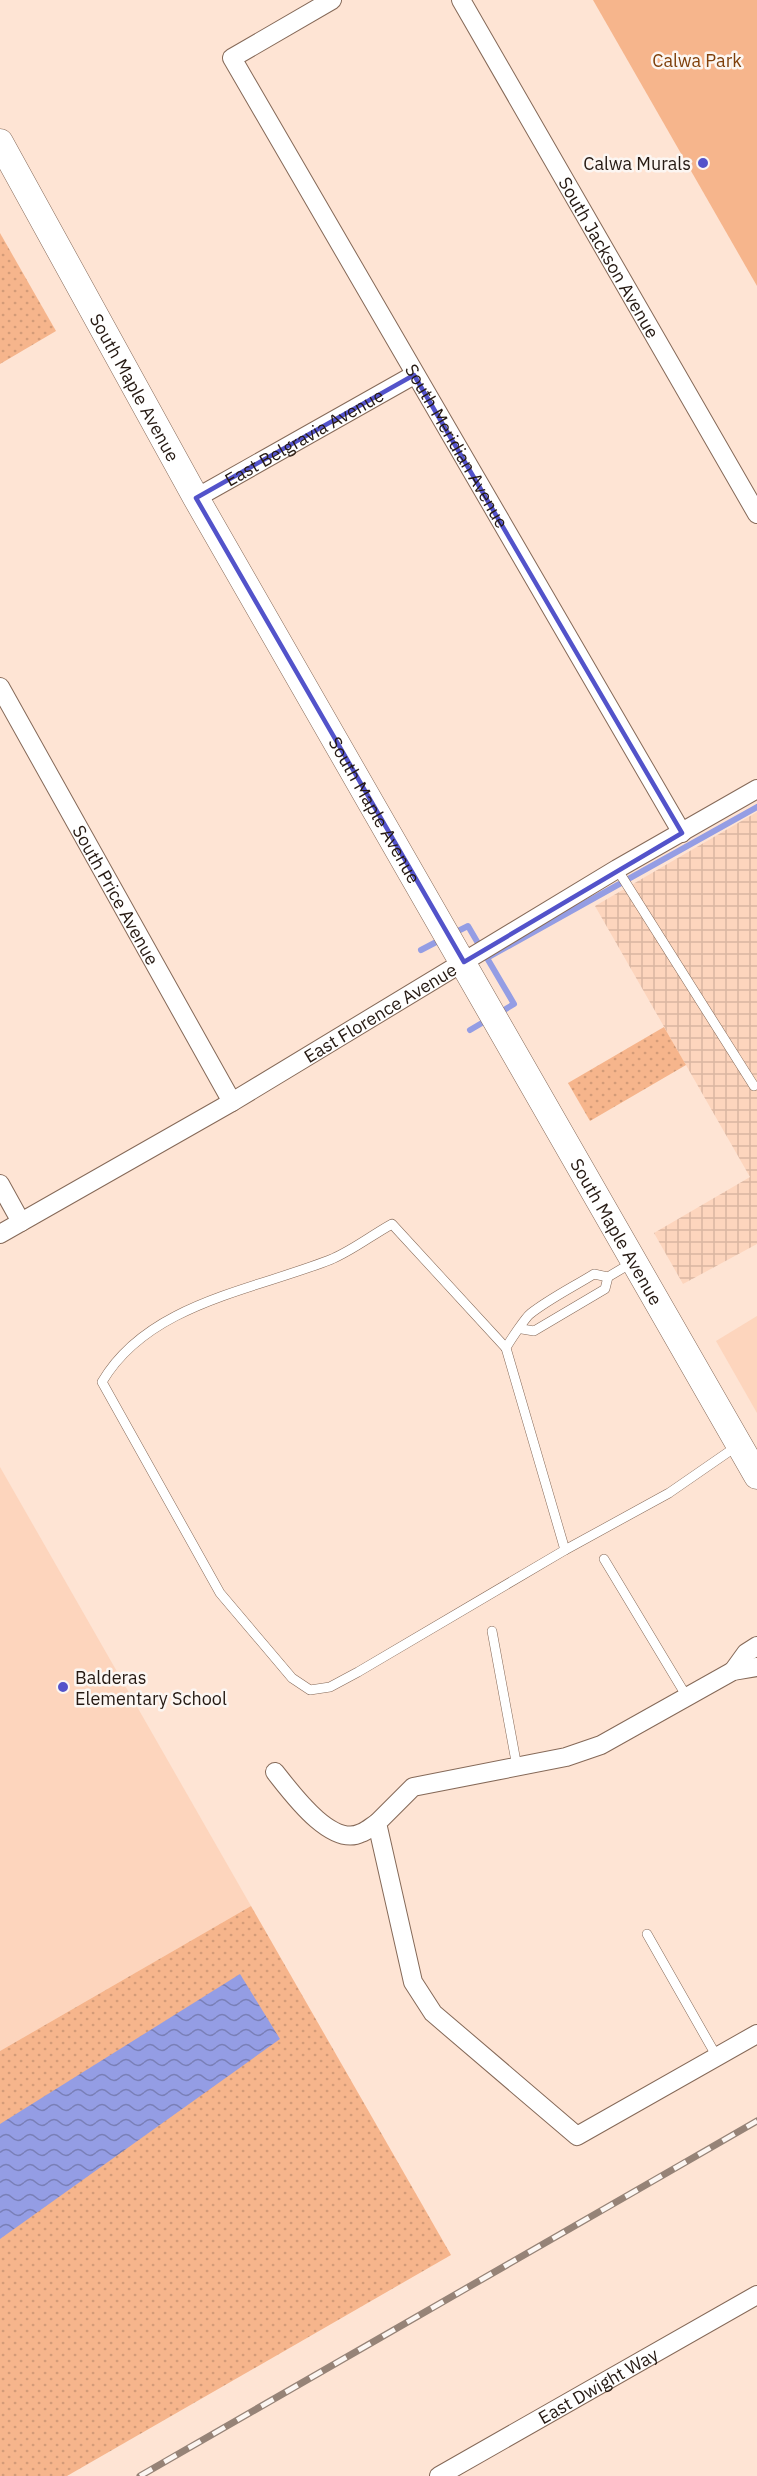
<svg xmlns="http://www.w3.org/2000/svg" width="757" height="2476" font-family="'IBM Plex Sans',sans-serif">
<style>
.built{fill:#fdd5bd}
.industrial{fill:url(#industrial-grid)}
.grass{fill:url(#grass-dots)}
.park{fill:#f6b58c}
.water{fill:url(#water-waves)}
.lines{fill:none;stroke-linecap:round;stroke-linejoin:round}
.stream{stroke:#949de4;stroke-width:6}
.lane-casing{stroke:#856958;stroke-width:10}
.street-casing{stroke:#856958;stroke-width:20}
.secondary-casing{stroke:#856958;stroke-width:27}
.lane{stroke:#fff;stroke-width:9}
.street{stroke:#fff;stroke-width:18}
.secondary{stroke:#fff;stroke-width:26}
.rail-casing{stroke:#968377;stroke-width:7}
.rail{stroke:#fcf6f2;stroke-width:4.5;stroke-dasharray:14;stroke-linecap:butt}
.marked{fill:none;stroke:#5353ca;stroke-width:4.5;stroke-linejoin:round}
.poi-dot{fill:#5353ca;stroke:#fcf6f2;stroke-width:2}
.labels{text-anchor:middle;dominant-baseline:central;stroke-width:5;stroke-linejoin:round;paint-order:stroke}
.park-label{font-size:18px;fill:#7f3f0a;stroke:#fcf6f2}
.poi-label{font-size:18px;fill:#251912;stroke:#fcf6f2;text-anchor:end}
.street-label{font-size:18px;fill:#251912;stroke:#fcf6f2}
</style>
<defs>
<pattern id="industrial-grid" width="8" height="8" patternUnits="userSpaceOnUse" patternTransform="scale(1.5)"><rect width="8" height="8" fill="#fdd5bd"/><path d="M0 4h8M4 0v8" fill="none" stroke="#d9b6a1"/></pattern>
<pattern id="grass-dots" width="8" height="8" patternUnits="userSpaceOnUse" patternTransform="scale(1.5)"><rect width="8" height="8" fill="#f6b58c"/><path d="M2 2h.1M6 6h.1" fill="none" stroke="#d39b78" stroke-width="1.8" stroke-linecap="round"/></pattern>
<pattern id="water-waves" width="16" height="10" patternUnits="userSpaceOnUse" patternTransform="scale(1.5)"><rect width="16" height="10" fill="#949de4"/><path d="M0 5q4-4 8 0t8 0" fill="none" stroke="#797fb7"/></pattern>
</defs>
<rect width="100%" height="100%" fill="#fee4d4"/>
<g class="built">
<polygon points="757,1316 757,1413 716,1341"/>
<polygon points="0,1467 251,1906 0,2051"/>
</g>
<polygon class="industrial" points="757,812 757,1244 683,1284 654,1233 750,1177 595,906"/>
<g class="grass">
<polygon points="0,233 56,331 0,364"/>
<polygon points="664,1027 686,1065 590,1121 568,1083"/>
<polygon points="251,1906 451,2255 67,2476 0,2476 0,2051"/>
</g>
<polygon class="park" points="593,0 757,0 757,286"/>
<polygon class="water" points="240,1974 280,2039 0,2239 0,2124"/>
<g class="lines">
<g class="stream">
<polyline points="454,933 468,926 482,950"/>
<polyline points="421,950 442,939"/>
<polyline points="499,1013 514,1004 487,958 757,807"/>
<polyline points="470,1030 487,1020"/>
</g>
<defs>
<g id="lane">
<polyline points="617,869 754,1086"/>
<polyline points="522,1329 534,1331 605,1289 608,1277"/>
<path d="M506 1348 392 1224C372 1235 353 1250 332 1259 255 1290 148 1303 102 1382L220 1593 292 1678 310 1690 330 1687 358 1672 565 1550 669 1493 737 1446"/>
<path d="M565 1550 506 1348C509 1342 526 1317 530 1314 549 1299 573 1287 594 1274L608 1277 633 1262"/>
<polyline points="604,1559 687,1697"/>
<polyline points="492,1631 517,1767"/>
<polyline points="647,1934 717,2057"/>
</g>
<g id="street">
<path id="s1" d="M332 0 232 58 682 833"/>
<path id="s2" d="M461 0 757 514"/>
<path id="s3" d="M196 498 414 375"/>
<path id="s4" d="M0 687 232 1102"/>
<polyline points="0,1184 21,1222"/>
<path id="s5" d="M0 1234 232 1102 617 869 757 789"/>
<polyline points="757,1667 733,1671 601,1745 566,1757 413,1787 377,1823 413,1982 433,2013 577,2136 757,2034"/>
<polyline points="733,1671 746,1653 757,1646"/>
<path d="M275 1772C291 1792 331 1848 361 1833 367 1831 372 1826 377 1823"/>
<path id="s6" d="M439 2476 757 2295"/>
</g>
<g id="secondary">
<path id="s7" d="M0 142 196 498 757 1476"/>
</g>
</defs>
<use href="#lane" class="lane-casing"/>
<use href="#street" class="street-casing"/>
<use href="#secondary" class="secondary-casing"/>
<use href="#lane" class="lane"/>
<use href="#street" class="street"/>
<use href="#secondary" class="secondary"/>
<defs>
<polyline id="rail" points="140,2476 757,2121"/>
</defs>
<use href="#rail" class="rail-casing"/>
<use href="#rail" class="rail"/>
</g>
<path class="marked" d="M414 375 682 833 464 962 196 498Z"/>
<g class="poi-dot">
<circle cx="703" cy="163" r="6"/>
<circle cx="63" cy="1687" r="6"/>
</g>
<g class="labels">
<g class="park-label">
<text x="697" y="60">Calwa Park</text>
</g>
<g class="poi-label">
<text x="691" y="163">Calwa Murals</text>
<text x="75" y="1677" text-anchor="start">Balderas<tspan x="75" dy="21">Elementary School</tspan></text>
</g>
<g class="street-label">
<text stroke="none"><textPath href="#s2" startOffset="297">South Jackson Avenue</textPath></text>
<text stroke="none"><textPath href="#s7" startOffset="280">South Maple Avenue</textPath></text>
<text stroke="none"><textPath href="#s3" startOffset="124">East Belgravia Avenue</textPath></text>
<text stroke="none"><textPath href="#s1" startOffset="564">South Meridian Avenue</textPath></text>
<text stroke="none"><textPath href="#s7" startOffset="766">South Maple Avenue</textPath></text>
<text stroke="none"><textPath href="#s4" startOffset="238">South Price Avenue</textPath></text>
<text stroke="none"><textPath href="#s5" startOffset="440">East Florence Avenue</textPath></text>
<text stroke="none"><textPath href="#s7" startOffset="1252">South Maple Avenue</textPath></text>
<text stroke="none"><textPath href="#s6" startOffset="183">East Dwight Way</textPath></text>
</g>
</g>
</svg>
